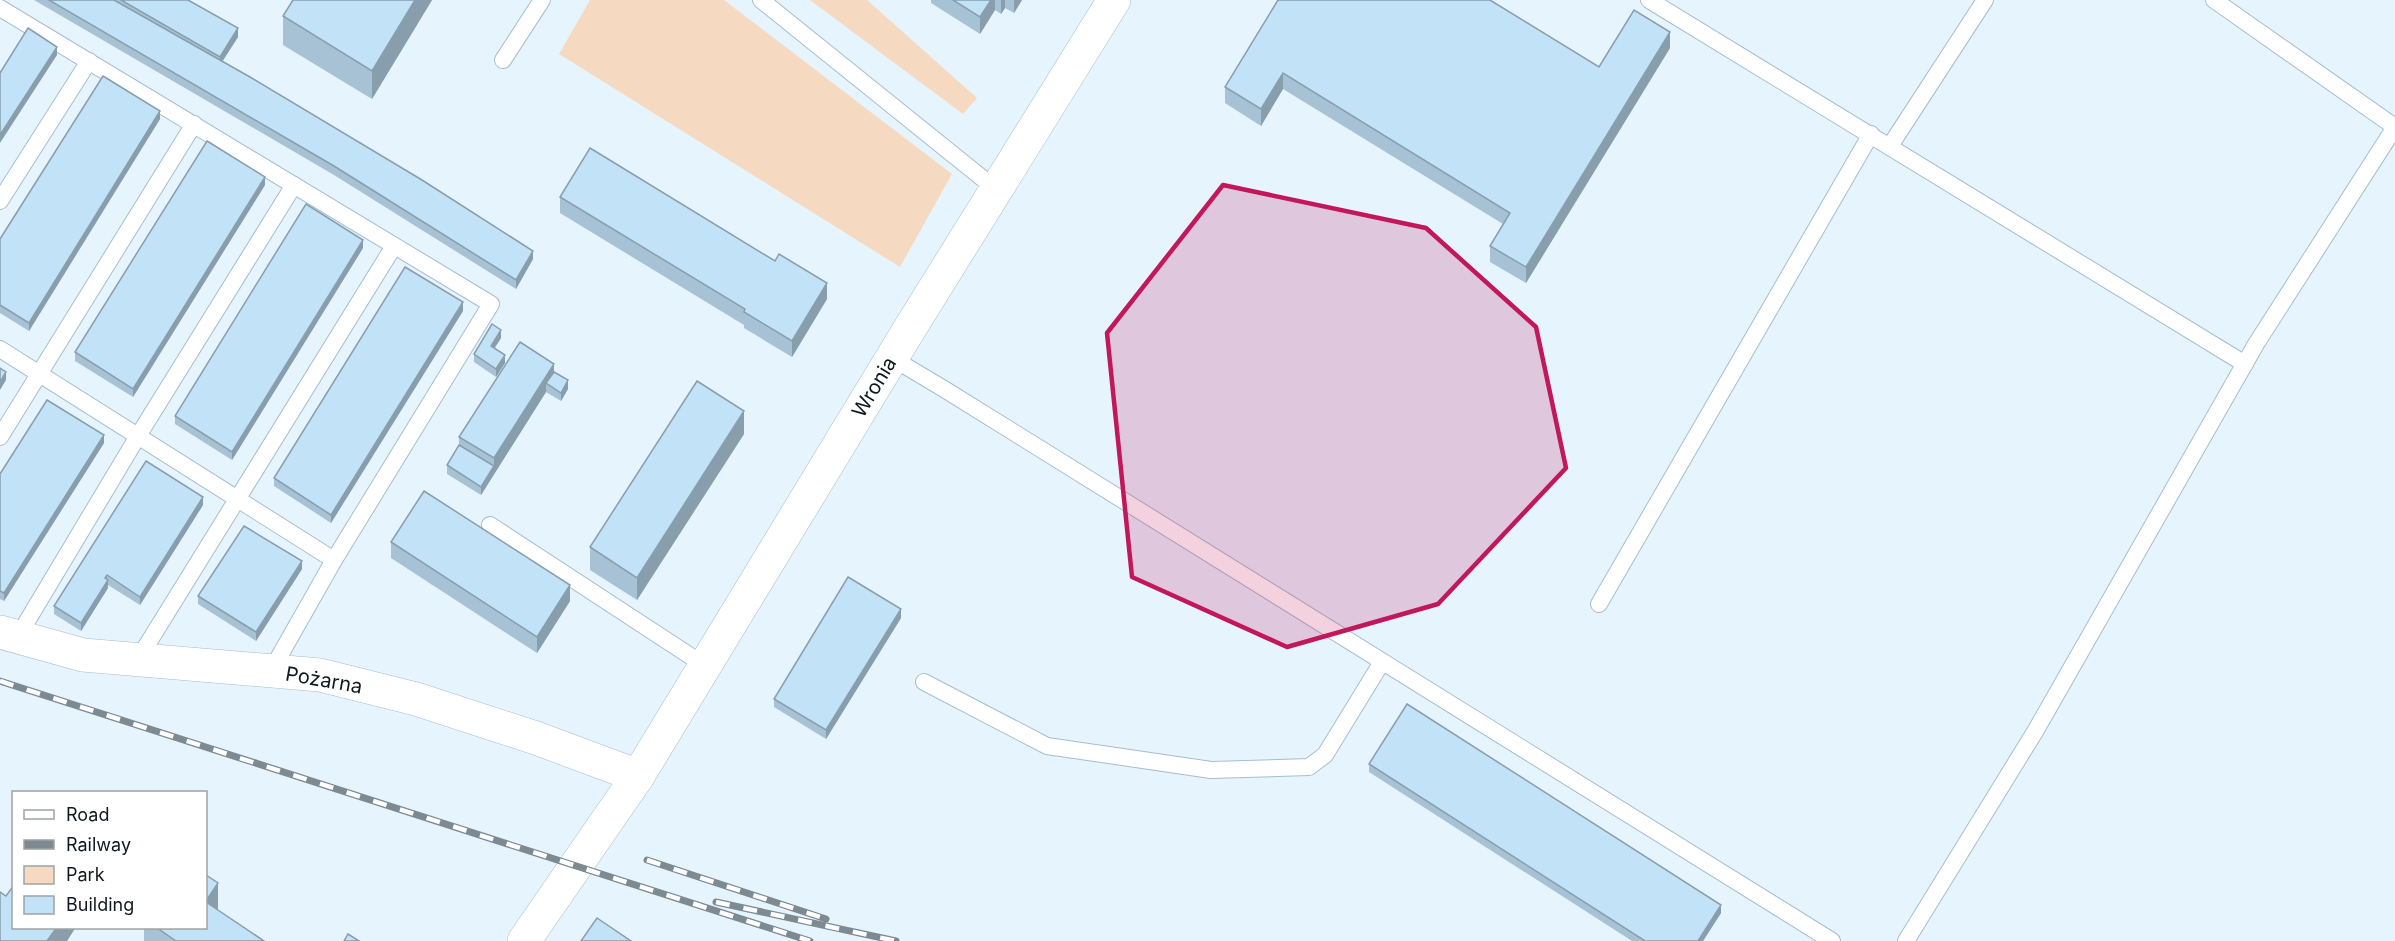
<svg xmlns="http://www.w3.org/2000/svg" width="2395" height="941" font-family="Inter,sans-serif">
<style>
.green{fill:#f5dac1}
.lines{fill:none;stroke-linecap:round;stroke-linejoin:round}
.lane-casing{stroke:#a6becd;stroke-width:18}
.street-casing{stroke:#a6becd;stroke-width:34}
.lane{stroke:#fff;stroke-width:16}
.street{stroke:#fff;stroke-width:33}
.rail-casing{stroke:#7e8a91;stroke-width:7}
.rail{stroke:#fff;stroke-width:4.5;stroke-dasharray:14;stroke-linecap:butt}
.wall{fill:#a7c2d4}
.shaded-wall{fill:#889ead}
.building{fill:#c2e2f7;stroke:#889ead;stroke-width:1.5}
.marked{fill:#c2185b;fill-opacity:0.2;stroke:#c2185b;stroke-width:4.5;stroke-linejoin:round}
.labels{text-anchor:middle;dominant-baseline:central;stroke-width:4.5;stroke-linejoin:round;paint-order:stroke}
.street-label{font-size:20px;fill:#0f181d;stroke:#fff}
</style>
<rect width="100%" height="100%" fill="#e6f4fe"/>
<g class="green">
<polygon points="590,0 724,0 952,174 900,267 559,54"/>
<polygon points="810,0 867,0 977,98 963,114"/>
</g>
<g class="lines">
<defs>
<g id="lane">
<polyline points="761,0 997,190"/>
<polyline points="1649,0 2245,364"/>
<polyline points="0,8 491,304 334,560 271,671"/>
<polyline points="503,60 542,0"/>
<polyline points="1890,146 1985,0"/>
<polyline points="0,201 89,61"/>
<polyline points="0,349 334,560"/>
<polyline points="892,358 944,389 1832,941"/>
<polyline points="0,437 194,124"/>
<polyline points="490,525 704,665"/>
<polyline points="1599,604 1871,134"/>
<polyline points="17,638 138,436 294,185"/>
<polyline points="137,661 394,246"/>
<polyline points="924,682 1047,746 1211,770 1309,767 1325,755 1382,662"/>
<polyline points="1906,941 2036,730 2256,344 2395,127 2214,0"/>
</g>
<g id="street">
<polyline points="0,632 83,655 320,675 416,699 536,738 638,776"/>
<polyline points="524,941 638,776 907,333 1114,0"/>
</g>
</defs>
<use href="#lane" class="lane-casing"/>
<use href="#street" class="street-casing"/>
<use href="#lane" class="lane"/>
<use href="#street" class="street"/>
<defs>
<g id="rail">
<polyline points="0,681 810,941"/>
<polyline points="647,860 826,919"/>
<polyline points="716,902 896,941"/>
</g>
</defs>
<use href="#rail" class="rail-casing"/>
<use href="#rail" class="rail"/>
</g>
<g class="wall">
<polygon points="34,0 188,0 238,37 222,62 533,259 516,289 334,175"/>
<polygon points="432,0 372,99 283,45 283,16"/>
<polygon points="931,0 1022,0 1014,13 1005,8 1001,14 995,10 980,34 931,3"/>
<polygon points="1278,0 1599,67 1670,48 1526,283 1490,262 1490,246 1503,224 1283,89 1261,126 1225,103 1225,87"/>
<polygon points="160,119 29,331 0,313 0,239"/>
<polygon points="265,185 133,397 75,361 75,352"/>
<polygon points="560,197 827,299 792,357 744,328 744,325 560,213"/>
<polygon points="363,248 232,460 175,424 175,416"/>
<polygon points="463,311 331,523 274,486 274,478"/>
<polygon points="501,338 494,348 505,363 496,377 474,362 474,354"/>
<polygon points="554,372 568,389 561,401 546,392 481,495 447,474 447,465 459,445 459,437"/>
<polygon points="744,434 637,600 590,570 590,547"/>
<polygon points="104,443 4,601 0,599 0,474"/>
<polygon points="203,505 140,605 108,585 108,588 81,631 54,614 54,606"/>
<polygon points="391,542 570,601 537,653 391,558"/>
<polygon points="302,569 256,641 198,604 198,596"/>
<polygon points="901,618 826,739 774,707 774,699"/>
<polygon points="1369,764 1721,913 1703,941 1632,941 1369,772"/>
<polygon points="218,910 264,941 144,941 144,927 206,927"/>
</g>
<g class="shaded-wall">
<polygon points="415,0 432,0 372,99 372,71"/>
<polygon points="991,0 995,0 995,10 980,34 980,17"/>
<polygon points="1001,0 1005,0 1005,8 1001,14"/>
<polygon points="1014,0 1022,0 1014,13"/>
<polygon points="238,28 238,37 220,65 220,57"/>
<polygon points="1670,32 1670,48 1526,283 1526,267"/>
<polygon points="57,47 57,55 0,143 0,135"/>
<polygon points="1283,73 1283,89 1261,126 1261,109"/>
<polygon points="160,111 160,119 29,331 29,323"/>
<polygon points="265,177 265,185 133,397 133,389"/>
<polygon points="363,240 363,248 232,460 232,452"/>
<polygon points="533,251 533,259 516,289 516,280"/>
<polygon points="827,283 827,299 792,357 792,341"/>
<polygon points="463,302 463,311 331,523 331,515"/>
<polygon points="501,330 501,338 491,354 491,346"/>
<polygon points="505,355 505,363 496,377 496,369"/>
<polygon points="554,364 554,380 546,383 546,392 481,495 481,487 494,466 494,458"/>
<polygon points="6,372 6,380 0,390 0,382"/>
<polygon points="568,380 568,389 561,401 561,393"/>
<polygon points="744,411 744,434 637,600 637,578"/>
<polygon points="104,435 104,443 4,601 4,593"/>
<polygon points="203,497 203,505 140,605 140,597"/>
<polygon points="302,561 302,569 256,641 256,632"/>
<polygon points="107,575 107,583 108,580 108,588 81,631 81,623"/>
<polygon points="570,585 570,601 537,653 537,637"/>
<polygon points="901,609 901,618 826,739 826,730"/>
<polygon points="218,883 218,912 205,930 206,901"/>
<polygon points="1721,905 1721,913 1703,941 1698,941"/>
<polygon points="57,927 76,927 67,941 47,941"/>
</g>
<g class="building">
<polygon points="49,0 114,0 250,77 422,180 533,251 516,280 334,166"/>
<polygon points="121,0 188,0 238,28 220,57"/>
<polygon points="293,0 415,0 372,71 283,16"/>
<polygon points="953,0 991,0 980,17"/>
<polygon points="1278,0 1490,0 1599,67 1634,10 1670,32 1526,267 1490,246 1510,213 1283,73 1261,109 1225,87"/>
<polygon points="28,28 57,47 0,135 0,73"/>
<polygon points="103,76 160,111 29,323 0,305 0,239"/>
<polygon points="207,141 265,177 133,389 75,352"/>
<polygon points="590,148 775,261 779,254 827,283 792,341 744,312 745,309 560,197"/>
<polygon points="306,204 363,240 232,452 175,416"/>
<polygon points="405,267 463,302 331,515 274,478"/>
<polygon points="492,324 501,330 491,346 505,355 496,369 474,354"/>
<polygon points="520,342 554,364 494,458 459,437"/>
<polygon points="0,368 6,372 0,382"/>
<polygon points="554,372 568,380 561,393 546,383"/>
<polygon points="697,381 744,411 637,578 590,547"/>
<polygon points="47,400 104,435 4,593 0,591 0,474"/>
<polygon points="459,445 494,466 481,487 447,465"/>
<polygon points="146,461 203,497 140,597 107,575 105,578 108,580 81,623 54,606"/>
<polygon points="424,491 570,585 537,637 391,542"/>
<polygon points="244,526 302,561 256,632 198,596"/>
<polygon points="848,577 901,609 826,730 774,699"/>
<polygon points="1407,704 1721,905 1698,941 1645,941 1369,764"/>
<polygon points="206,875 218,883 206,901"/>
<polygon points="14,885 14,927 57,927 47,941 0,941 0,892 6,896"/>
<polygon points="206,902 264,941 176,941 156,927 206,927"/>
<polygon points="597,918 631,941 581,941"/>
<polygon points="348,934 359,941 344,941"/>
</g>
<path class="marked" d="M1223 185 1426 228 1536 327 1566 468 1438 604 1287 647 1132 577 1107 333Z"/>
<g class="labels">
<g class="street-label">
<text transform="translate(874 387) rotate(-59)">Wronia</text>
<text transform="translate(324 680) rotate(10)">Pożarna</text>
</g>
</g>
<rect x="12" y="791" width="195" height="138" fill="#ffffff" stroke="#9fa3a5" stroke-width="1.5"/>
<rect x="24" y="810" width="30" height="9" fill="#ffffff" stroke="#9fa3a5" stroke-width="1.5"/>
<text x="66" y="821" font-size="18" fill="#0f181d">Road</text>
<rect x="24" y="840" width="30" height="9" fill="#7e8a91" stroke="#9fa3a5" stroke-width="1.5"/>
<text x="66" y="851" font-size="18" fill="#0f181d">Railway</text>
<rect x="24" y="866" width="30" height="18" fill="#f5dac1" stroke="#9fa3a5" stroke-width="1.5"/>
<text x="66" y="881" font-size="18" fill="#0f181d">Park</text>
<rect x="24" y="896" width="30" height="18" fill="#c2e2f7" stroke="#9fa3a5" stroke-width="1.5"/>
<text x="66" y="911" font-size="18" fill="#0f181d">Building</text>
</svg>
